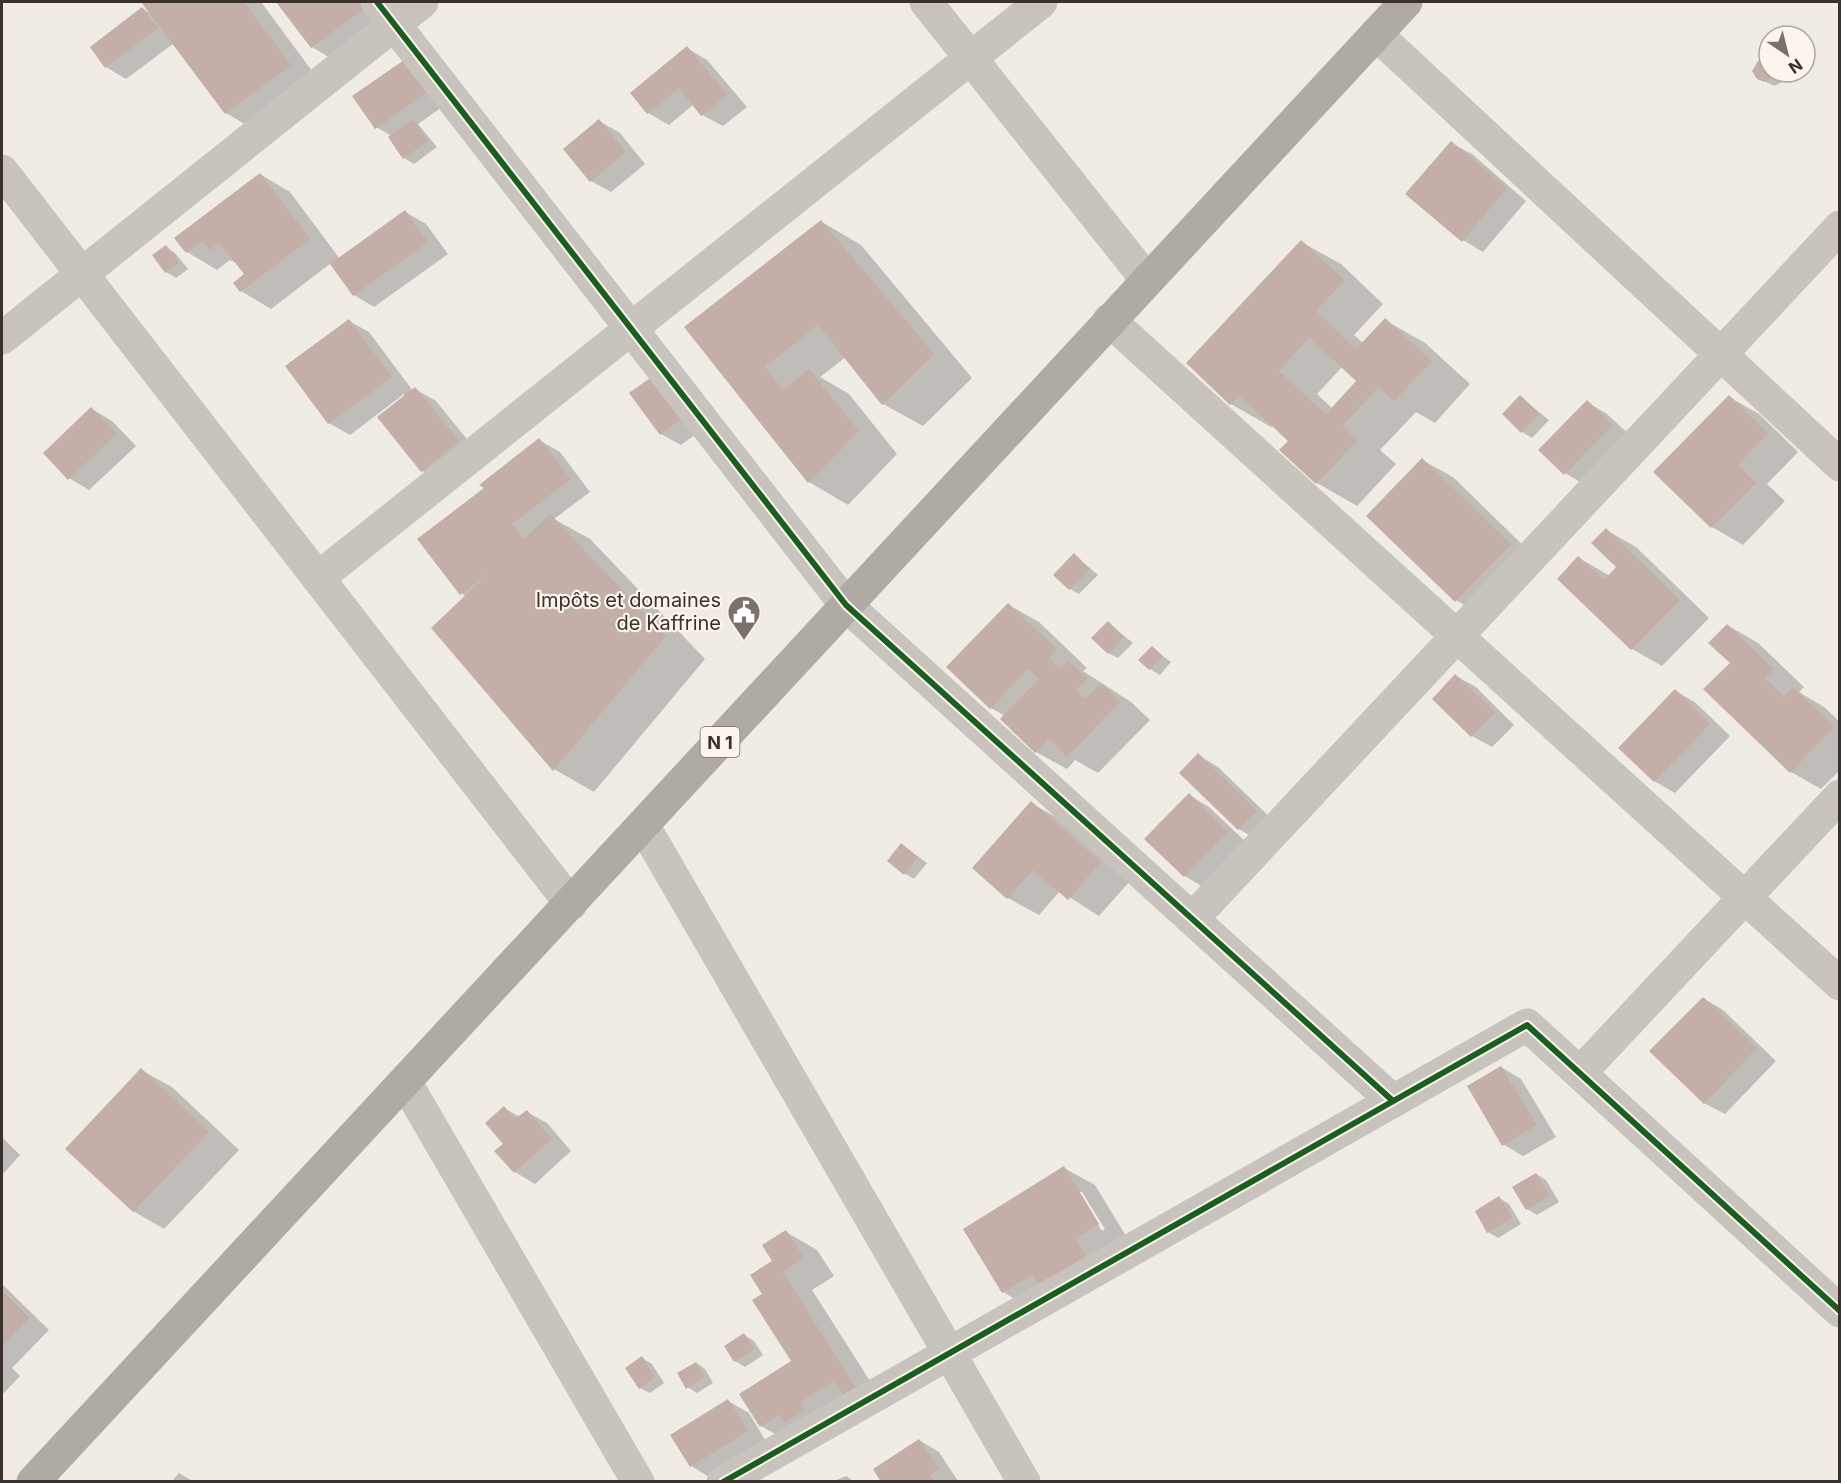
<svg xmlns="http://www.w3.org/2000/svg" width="1841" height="1483" font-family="Inter,sans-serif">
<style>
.shadow{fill:#0003;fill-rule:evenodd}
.building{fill:#c3afa7;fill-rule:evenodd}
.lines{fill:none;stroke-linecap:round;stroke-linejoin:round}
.minor{stroke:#c9c3be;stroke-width:33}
.highway{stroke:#afaaa4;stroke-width:33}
.cycleway-casing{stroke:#fbf5ee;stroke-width:10}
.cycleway{stroke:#1b5e20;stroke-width:6}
.labels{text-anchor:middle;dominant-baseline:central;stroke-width:4.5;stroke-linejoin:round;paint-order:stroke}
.shield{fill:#fbf5ee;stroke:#756b66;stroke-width:1.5}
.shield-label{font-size:18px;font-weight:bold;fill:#3b302b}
.poi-label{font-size:20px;fill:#3b302b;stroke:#fbf5ee;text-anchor:end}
</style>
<rect width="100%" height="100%" fill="#f0ebe5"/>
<g class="shadow">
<polygon points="143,2 261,2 321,83 256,131 226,113 174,43 126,79 106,67 143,9 153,15"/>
<polygon points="278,2 382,2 392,15 332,59 312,47"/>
<polygon points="687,48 707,60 747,107 723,126 702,115 694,104 669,125 648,113 632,93"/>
<polygon points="407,59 449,102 418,124 437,147 414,164 404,158 392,136 376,127"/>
<polygon points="1769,63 1769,72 1782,72 1784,76 1782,82 1774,86 1758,78"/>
<polygon points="599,121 620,133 645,164 611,192 591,181"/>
<polygon points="1451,143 1472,154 1526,201 1483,252 1463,240"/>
<polygon points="260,174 290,192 340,259 405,212 426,224 448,254 374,307 354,295 331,263 271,309 241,291 246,274 238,264 230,260 217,270 187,252 176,238"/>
<polygon points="822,222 861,245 972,378 923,426 883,404 846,357 820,377 849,394 897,454 848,505 809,482 686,327"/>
<path d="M1301 242 1341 264 1383 304 1354 335 1363 343 1385 320 1425 343 1470 384 1435 423 1416 412 1380 450 1396 464 1357 506 1317 483 1281 450 1290 441 1273 425 1271 427 1231 404 1188 363ZM1343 366 1359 381 1333 409 1317 394Z"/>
<polygon points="166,247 175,253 188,269 176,278 166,272 154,256"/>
<polygon points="349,321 369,332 413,391 415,389 436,401 478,453 443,482 422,471 404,394 350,435 329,423"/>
<polygon points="631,394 706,427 681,445 661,434"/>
<polygon points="1520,397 1549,420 1532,438 1522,432"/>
<polygon points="1729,397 1759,414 1798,452 1767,484 1785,501 1743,545 1712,527 1655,472"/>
<polygon points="1587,402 1607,414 1632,437 1585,485 1565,473"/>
<polygon points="92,409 112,421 136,446 89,490 69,478"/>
<polygon points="539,440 560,452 590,492 554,519 590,539 705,659 594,792 554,769 434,628 467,597 461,593 487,488"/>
<polygon points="1422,460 1453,477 1540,562 1486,618 1456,600"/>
<polygon points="1606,530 1636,547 1709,618 1662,666 1632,649 1579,558 1610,576 1618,567"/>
<polygon points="1074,555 1098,575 1079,594 1070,589"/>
<polygon points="1009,605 1039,622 1087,668 1083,671 1131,702 1150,720 1098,773 1075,760 1067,769 1036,752 1005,716 991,708"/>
<polygon points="1108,623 1133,643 1118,658 1108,653"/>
<polygon points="1727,625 1758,643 1804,687 1799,692 1824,707 1840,722 1840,770 1821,789 1791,772 1732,663"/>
<polygon points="1152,648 1171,662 1160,675 1150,669"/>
<polygon points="1456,676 1476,687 1514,725 1492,747 1472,736"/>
<polygon points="1676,691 1696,703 1730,736 1675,793 1654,781"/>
<polygon points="1198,755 1218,767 1276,823 1259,841 1239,829 1181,773"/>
<polygon points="1189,795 1209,807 1248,844 1205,888 1185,876"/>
<polygon points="1031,803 1061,820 1130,881 1099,916 1060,891 1039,915 1008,898 974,868"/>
<polygon points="902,845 927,863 914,879 904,873"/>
<polygon points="1703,998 1723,1010 1776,1061 1725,1114 1704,1103"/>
<polygon points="1501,1067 1521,1079 1556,1137 1523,1156 1503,1144"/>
<polygon points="141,1070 172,1087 239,1150 164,1229 133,1211"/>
<polygon points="504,1108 520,1117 527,1112 547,1123 571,1151 535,1184 515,1172 505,1144"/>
<polygon points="2,1137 20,1155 2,1175"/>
<path d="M1064 1168 1095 1185 1129 1241 1034 1310 1003 1292ZM1078 1192H1082L1105 1229 1102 1231Z"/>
<polygon points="1536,1174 1546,1180 1559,1202 1537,1215 1527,1209"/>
<polygon points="1499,1198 1509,1204 1521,1224 1498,1238 1488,1232 1477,1212"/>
<polygon points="786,1232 817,1250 834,1276 812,1290 886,1406 791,1443 761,1426 793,1362 764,1294"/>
<polygon points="2,1284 49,1330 12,1368 20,1376 2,1395"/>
<polygon points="744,1335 754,1341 763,1355 745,1367 735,1361 726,1346"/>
<polygon points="642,1358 652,1364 664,1383 650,1393 640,1388"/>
<polygon points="696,1363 705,1369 713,1383 697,1393 687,1387"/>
<polygon points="728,1401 749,1413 767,1443 711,1478 691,1466"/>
<polygon points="919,1440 939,1452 958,1481 883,1482"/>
<polygon points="179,1473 194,1482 171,1482"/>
<polygon points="846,1476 855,1482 832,1482"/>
</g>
<g class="building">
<polygon points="141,2 244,2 291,65 225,114"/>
<polygon points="276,2 373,2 311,48"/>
<polygon points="142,7 158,28 105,68 90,47"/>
<polygon points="687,46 727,94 701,116 679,88 647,114 630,93"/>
<polygon points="407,58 430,90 375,129 352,96"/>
<polygon points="1765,59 1769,61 1769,72 1774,72 1770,79 1764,82 1757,79 1752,71 1758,61"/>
<polygon points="413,119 428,141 403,159 388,137"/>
<polygon points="599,119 626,152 590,182 563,149"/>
<polygon points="1451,141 1507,188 1462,242 1405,194"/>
<polygon points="260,173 310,239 240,292 233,283 244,274 219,242 210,250 203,240 186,253 174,238"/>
<polygon points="405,210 428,242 353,296 330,264"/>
<polygon points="821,220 934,354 882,405 818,325 765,367 783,390 809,369 859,431 808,483 684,327"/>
<path d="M1301 240 1345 280 1316 311 1356 349 1385 318 1432 361 1394 401 1379 387 1342 426 1358 440 1316 484 1279 450 1288 441 1239 395 1230 405 1186 363ZM1309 337 1356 381 1326 414 1279 371Z"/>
<polygon points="166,245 179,263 165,273 152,255"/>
<polygon points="349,319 392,377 328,424 285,366"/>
<polygon points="656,374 686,415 660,435 629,393"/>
<polygon points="415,387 459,441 421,472 377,417"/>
<polygon points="1520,395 1540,414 1521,433 1502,414"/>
<polygon points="1729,395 1768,433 1738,465 1756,483 1711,528 1653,472"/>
<polygon points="1587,400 1613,425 1564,475 1538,450"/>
<polygon points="91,407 117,434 68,480 43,453"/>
<polygon points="539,438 571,479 512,524 524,539 550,514 666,636 553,771 431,628 490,572 460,595 417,539 484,488 479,485"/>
<polygon points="1422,458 1511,544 1455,602 1366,516"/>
<polygon points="1606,528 1680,600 1631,650 1557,579 1578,556 1604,580 1616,567 1591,543"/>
<polygon points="1074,553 1090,569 1069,590 1053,575"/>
<polygon points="1008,603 1057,649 1049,658 1060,669 1069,661 1088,679 1076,690 1085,699 1101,683 1120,702 1067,757 1049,739 1035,753 1000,719 1039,679 1028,669 990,709 946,667"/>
<polygon points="1108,621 1124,637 1108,654 1091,638"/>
<polygon points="1727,624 1774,669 1765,678 1784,697 1793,687 1834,727 1790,773 1703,689 1730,663 1708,643"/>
<polygon points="1152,646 1163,656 1149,670 1138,660"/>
<polygon points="1455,674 1495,712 1471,737 1432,699"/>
<polygon points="1675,689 1710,724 1654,782 1618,748"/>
<polygon points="1198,753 1257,811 1238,830 1179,773"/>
<polygon points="1189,793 1228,832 1184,877 1144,839"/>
<polygon points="1031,801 1101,862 1068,900 1033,870 1007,899 972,868"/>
<polygon points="901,843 918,857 904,875 887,861"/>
<polygon points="1703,997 1757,1048 1704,1104 1649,1051"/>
<polygon points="1501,1066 1537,1125 1502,1146 1467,1086"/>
<polygon points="141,1068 209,1132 133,1212 65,1149"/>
<polygon points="504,1106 515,1119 527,1110 552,1139 514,1173 494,1151 503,1144 485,1123"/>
<polygon points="1064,1166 1099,1224 1075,1238 1086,1256 1039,1286 1032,1275 1002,1293 963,1229"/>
<polygon points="1536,1173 1550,1196 1526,1210 1512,1187"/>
<polygon points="1499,1196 1512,1218 1487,1233 1475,1211"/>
<polygon points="786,1230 804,1258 783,1272 856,1388 844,1396 834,1381 800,1402 804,1410 785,1423 780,1414 760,1427 739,1394 791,1361 752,1300 762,1294 750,1275 772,1261 762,1245"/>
<polygon points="2,1291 30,1318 2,1346"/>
<polygon points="744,1333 754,1349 734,1362 724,1346"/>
<polygon points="642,1356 655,1377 639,1389 625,1368"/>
<polygon points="696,1362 704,1377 686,1389 677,1373"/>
<polygon points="728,1399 748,1431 690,1467 670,1435"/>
<polygon points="919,1439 939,1469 930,1475 934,1482 881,1482 873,1469"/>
</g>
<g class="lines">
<g class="minor">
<polyline points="377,2 846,605 1393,1101"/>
<polyline points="926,2 1147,280"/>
<polyline points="1376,34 1840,465"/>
<polyline points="2,171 571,904"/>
<polyline points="1109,320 1840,984"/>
<polyline points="2,338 422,2"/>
<polyline points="318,578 1041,2"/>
<polyline points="643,825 1024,1482"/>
<polyline points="1192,919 1840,227"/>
<polyline points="1580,1073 1840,796"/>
<polyline points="407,1085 638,1482"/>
<polyline points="723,1482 1527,1025 1840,1311"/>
</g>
<path class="highway" d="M33 1482C494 991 949 495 1406 2"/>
<defs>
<g id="cycleway">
<polyline points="377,2 846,605 1393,1101"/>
<polyline points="723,1482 1527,1025 1840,1311"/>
</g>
</defs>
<use href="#cycleway" class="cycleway-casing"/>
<use href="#cycleway" class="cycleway"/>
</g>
<defs>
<symbol id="civic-pin" viewBox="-11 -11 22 30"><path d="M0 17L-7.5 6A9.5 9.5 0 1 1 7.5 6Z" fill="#7a716c" stroke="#fbf5ee"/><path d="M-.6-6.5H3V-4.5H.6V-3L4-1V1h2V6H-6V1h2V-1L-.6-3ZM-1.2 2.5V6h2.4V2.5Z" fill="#fff"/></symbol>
</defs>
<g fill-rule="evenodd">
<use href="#civic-pin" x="725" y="593" width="38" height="52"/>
</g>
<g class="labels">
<rect class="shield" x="700.5" y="727" width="39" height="30" rx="4.5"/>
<g class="shield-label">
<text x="720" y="742">N 1</text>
</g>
<g class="poi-label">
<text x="721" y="600">Impôts et domaines<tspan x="721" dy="23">de Kaffrine</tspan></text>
</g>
</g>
<rect width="1841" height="1483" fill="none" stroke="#3b302b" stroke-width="6"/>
<g transform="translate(1787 54) rotate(145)"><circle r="28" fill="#fbf5ee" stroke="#aea6a0" stroke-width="1.5"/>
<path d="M0-4.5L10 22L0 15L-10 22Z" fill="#7a716c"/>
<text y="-9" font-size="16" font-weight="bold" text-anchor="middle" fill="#3b302b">N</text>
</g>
</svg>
